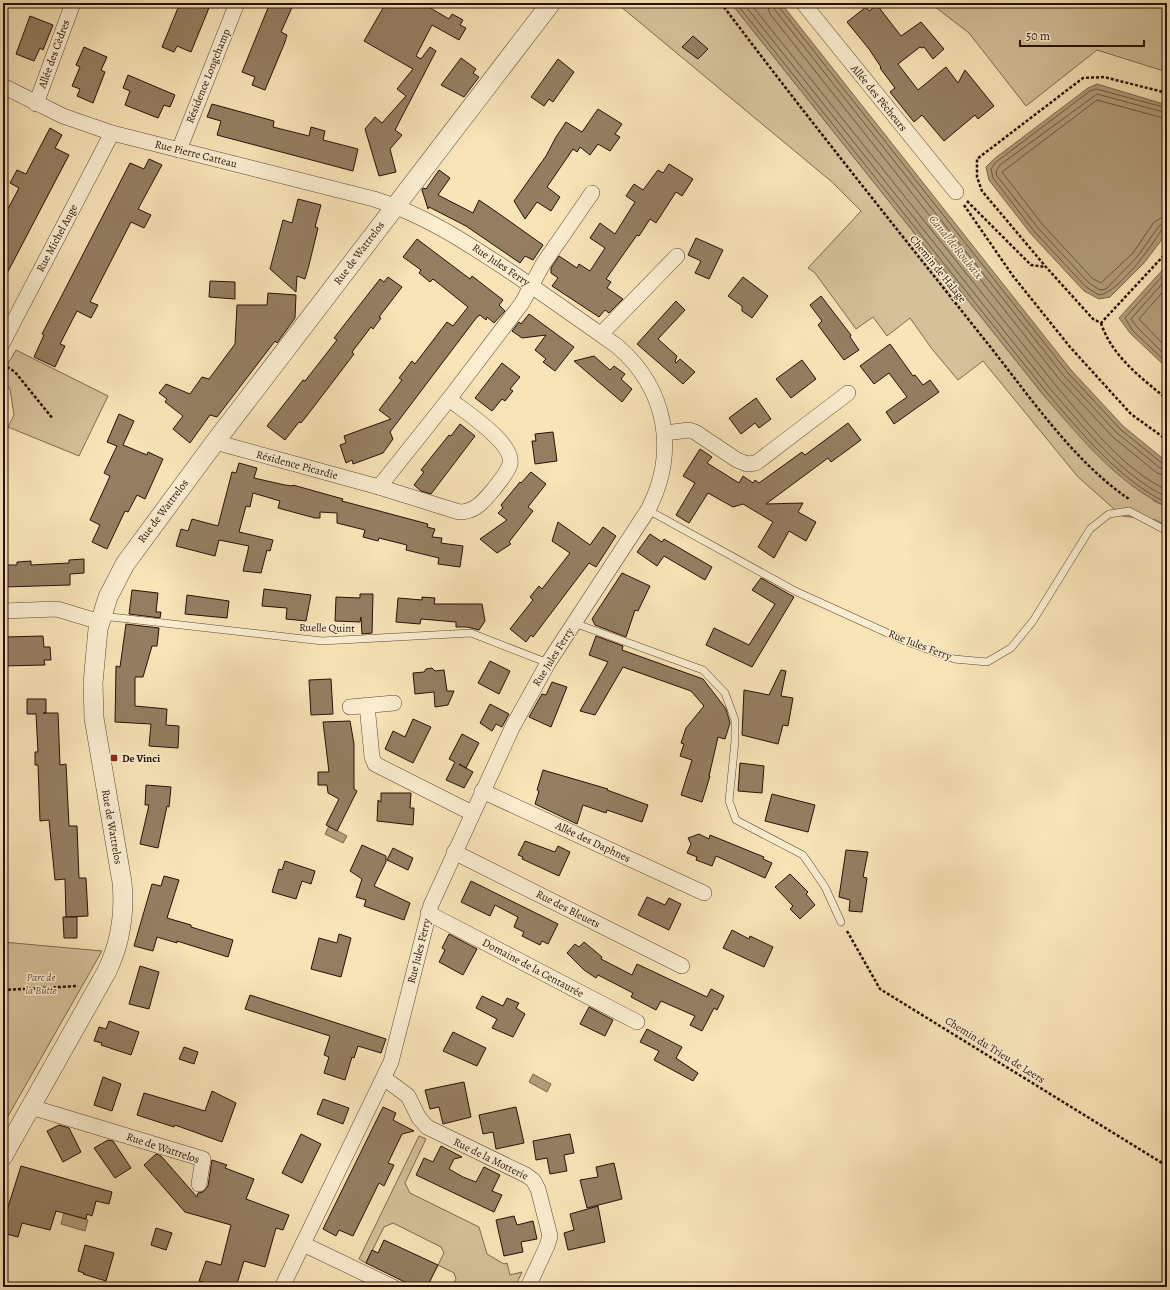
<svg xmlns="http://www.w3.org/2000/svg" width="1170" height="1290" font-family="Alegreya,serif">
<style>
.green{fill:#d4c099;stroke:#7e684f}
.water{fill:#b19c7a;stroke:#7a644b}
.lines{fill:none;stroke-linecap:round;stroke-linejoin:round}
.shore{stroke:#6c5640;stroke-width:1}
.building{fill:#947e62;stroke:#270f05}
.service-casing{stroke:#5b4432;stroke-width:8}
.minor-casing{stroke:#5b4432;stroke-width:16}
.tertiary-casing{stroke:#5b4432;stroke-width:20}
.path{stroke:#270f05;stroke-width:2.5;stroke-dasharray:3 2;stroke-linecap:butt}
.service{stroke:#faedd0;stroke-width:7}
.minor{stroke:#faedd0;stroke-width:15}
.tertiary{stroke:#faedd0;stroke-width:19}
.poi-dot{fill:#8f2418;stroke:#faedd0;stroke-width:1.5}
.labels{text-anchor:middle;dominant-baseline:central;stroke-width:3;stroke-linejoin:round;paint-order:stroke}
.street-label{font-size:11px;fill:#270f05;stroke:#faedd0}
.poi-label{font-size:11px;font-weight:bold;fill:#270f05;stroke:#faedd0;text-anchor:start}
.park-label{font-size:11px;font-style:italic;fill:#644d39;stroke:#faedd0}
.water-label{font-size:12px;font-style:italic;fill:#654e3a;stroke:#faedd0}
</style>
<rect width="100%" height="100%" fill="#f8e4b7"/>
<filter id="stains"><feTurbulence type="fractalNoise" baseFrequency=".005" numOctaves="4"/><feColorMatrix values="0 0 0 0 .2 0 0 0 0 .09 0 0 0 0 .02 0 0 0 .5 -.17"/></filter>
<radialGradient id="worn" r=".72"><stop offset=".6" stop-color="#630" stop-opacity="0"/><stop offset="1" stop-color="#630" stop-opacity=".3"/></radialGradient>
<g class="green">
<polygon points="624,3 731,3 1045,397 1154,501 1167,507 1167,526 1156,520 1122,516 1078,477 983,361 958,380 932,349 910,318 887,336 873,317 856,329 815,273 808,268 861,211 832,182 620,6"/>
<polygon points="930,3 1167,3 1167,72 1097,50 1026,106 969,33"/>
<polygon points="16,350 108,396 79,456 8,427 14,415 10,389 3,379 3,372"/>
<polygon points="3,942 102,951 3,1125"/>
<polygon points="419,1136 426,1139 405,1183 410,1193 479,1227 487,1254 504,1264 507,1263 510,1275 522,1272 515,1287 454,1287 452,1286 456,1279 454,1273 438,1265 444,1253 441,1247 393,1223 384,1227 366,1263 359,1259"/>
</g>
<g class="water">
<path d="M731 3H781L1071 370 1123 426 1167 462V507C1117 483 1081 438 1045 397Z"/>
<polygon points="1097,84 1167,105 1167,229 1160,242 1144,263 1110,297 1099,299 1084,291 1031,234 989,180 986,167 994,159 1088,88"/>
<polygon points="1167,265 1167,368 1130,333 1119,318"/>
<polygon points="329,826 347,836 343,843 325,834"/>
<polygon points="533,1074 551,1084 547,1092 529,1082"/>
<polygon points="64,1213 88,1220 85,1231 61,1224"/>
</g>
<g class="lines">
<g class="shore">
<path d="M736 3 1048 394C1083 434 1118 479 1167 503"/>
<path d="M743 3 1052 391C1086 429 1120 475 1167 497"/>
<path d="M750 3 1057 387C1088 423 1123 470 1167 490"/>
<polyline points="767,3 770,14 1060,380 1113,437 1157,473 1167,476"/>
<polyline points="773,3 775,10 1064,376 1116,432 1160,468 1167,470"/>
<polyline points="778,3 779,7 1068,373 1120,429 1163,464 1167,464"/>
<path d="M1167 108 1096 89 1090 91 996 162 991 169 993 178 1034 231 1086 287 1099 295C1118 293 1152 246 1162 229L1167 228"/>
<polyline points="1167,113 1097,94 1000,165 996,171 997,176 1038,228 1089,283 1100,290 1106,289 1137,257 1159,226 1167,223"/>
<polyline points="1167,119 1097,100 1002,172 1042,224 1093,279 1101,283 1133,253 1154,222 1161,218 1167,217"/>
<polyline points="1167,271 1125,318 1133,331 1167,363"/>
<polyline points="1167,278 1131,319 1137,327 1167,357"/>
<polyline points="1167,287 1139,319 1167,348"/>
</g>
</g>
<g class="building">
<polygon points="180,3 211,3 191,52 177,46 174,52 162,47"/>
<polygon points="270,3 294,3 281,32 287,35 285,42 265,90 252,85 255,77 242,72"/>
<polygon points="386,3 422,3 449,19 452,14 463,20 460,25 466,28 459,40 432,25 416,56 421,59 430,47 436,51 395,130 402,135 390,149 396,172 379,176 365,129 375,117 382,123 406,96 397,89 413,69 364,41"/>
<polygon points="877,5 901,36 921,22 944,49 933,59 924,47 922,48 920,47 898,64 918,90 946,67 958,83 965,70 994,106 978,119 975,115 944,141 922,115 914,122 890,92 895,88 880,68 881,67 869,49 847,22 866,7 869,11"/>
<polygon points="30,16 53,25 43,50 40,48 34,61 16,54"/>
<polygon points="693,36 708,49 698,59 682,47"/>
<polygon points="84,47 107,57 101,70 105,72 93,103 77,96 80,89 72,86 80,67 76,65"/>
<polygon points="461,58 476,69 473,73 479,77 464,97 441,85"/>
<polygon points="558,59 574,72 553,102 549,99 544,106 531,97"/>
<polygon points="128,75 175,95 170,107 164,105 158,118 125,105 130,91 123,88"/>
<polygon points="212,104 274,121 273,127 309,136 311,127 325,131 323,140 358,149 353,171 217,135 221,121 207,117"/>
<polygon points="598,109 622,124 615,134 620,137 610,151 598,144 590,155 580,147 577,152 573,149 547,187 560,197 551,211 537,202 525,219 514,201 546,156 556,137 566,122 582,132"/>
<polygon points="50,128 62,135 55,148 69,155 3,281 3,218 19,188 10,183 17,170 26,174"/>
<polygon points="149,159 162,165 138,209 151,215 144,228 131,222 90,302 98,305 91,318 77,311 60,344 65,346 55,367 34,357 44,335 42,334 130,163 144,169"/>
<polygon points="669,164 693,179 682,196 676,192 656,223 650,219 639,236 637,235 606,279 611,282 607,288 623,299 609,313 605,310 599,317 552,286 558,278 551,273 551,268 559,256 577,268 579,264 590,271 605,248 590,238 600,223 615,234 635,202 626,196 634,184 643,190 658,170 663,173"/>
<polygon points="439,170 450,178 438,195 473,213 479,200 498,213 543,245 533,260 525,256 520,263 466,226 429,207 428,209 422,190 423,188 426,189"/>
<polygon points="298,199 321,205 315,227 318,228 309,265 305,279 297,276 296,292 270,269 283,220 292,223"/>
<polygon points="696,238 723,250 709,279 695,273 701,261 688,255"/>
<polygon points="417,239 470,279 472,276 503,300 499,305 505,311 494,323 487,317 486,320 480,315 477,317 390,432 393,439 383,453 353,464 352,460 346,463 340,445 346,443 344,436 391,419 379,410 402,380 399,378 412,361 415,364 447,322 453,326 468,307 433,279 430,282 419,273 421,270 403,257"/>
<polygon points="388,277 402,287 379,317 381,318 373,329 371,327 352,352 354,354 309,413 301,423 299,422 285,440 267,426 303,380 305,381 337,340 334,338 380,279 384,282"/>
<polygon points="743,277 768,296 752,318 742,311 742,306 728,296"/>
<polygon points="210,281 235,282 235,299 209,297"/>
<polygon points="268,293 296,295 295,318 277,343 275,341 217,417 210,415 190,443 173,429 183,416 165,402 167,399 159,393 166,384 190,394 202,377 209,379 235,344 237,305 267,305"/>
<polygon points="821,296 851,335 850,337 859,350 844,360 818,325 822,321 810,305"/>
<polygon points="676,301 685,310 658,339 677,356 675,362 676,363 680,359 695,372 683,384 637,344"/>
<polygon points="529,314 574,347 555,371 543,362 546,359 535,350 546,335 522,338 512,331 519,322 521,324"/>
<polygon points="890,344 913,376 915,375 923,385 930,380 939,392 894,424 886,412 907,397 889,373 874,384 860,366"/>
<polygon points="594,356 610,370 614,366 625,374 621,379 632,389 622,402 574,361"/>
<polygon points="802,360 816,379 791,398 776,379"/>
<polygon points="502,363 520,377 510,389 513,391 505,401 502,399 492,411 475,398"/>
<polygon points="756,398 771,419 759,428 755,423 741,434 729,418"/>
<polygon points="119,414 134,421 123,445 147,455 148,452 163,459 145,499 137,495 128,512 125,511 107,549 92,542 100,525 90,520 110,476 104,473 117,446 107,442"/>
<polygon points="848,423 861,440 831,462 828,458 766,504 803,503 798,512 816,522 806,541 789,531 774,558 758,547 773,522 743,504 733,507 708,493 689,523 676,515 695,483 683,476 700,449 712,457 707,463 739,483 743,476 753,483 755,480 759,483 802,452 805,455"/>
<polygon points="460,424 475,436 431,494 421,491 414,485 424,472 421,470 449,435 451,436"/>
<polygon points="553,432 557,461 535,464 532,441 536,441 535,434"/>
<polygon points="239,463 257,468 254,478 285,485 293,486 293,485 343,499 342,501 428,524 427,527 435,529 432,537 442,538 441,543 463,546 460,567 438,564 439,558 406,550 407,545 379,538 378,541 363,537 365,530 337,523 337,513 320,512 320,518 315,518 278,508 280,501 253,493 250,507 246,506 239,532 273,540 270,551 267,550 261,573 243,571 249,546 219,540 215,556 176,546 181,529 188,531 192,519 218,526 232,472 236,473"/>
<polygon points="531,472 546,484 528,507 533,511 509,542 511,544 497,553 480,539 507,520 498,513 503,508 501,505 520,482 521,483"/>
<polygon points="558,522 590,545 603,527 616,536 596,567 589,563 533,637 531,635 526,642 510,629 533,600 530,597 534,592 539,586 542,589 570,553 552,541"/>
<polygon points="650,534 662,542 664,539 712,567 705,580 664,556 657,566 637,552"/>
<polygon points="84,559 84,573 70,574 70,585 3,587 3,565 17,565 17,562 31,561 31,565 69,563 69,560"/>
<polygon points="622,573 650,586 638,611 635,610 626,637 595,625 592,619"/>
<polygon points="761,578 794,597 752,667 706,645 714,628 749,645 775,604 752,590"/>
<polygon points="264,589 311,595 306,621 286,619 287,608 262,606"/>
<polygon points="132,590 158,593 156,612 161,612 160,618 129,614"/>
<polygon points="360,594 373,594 372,633 362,634 361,617 360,622 335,621 336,597 360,598"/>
<polygon points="187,595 229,601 227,618 185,614"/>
<polygon points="422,597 435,598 434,604 482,604 485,621 479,630 467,627 456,627 456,622 421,619 420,624 396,622 398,598 422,600"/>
<polygon points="126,624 159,628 157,646 152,646 143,677 135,677 135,706 167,709 166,725 179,726 178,748 149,746 151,724 115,722 116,666 120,667"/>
<polygon points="43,636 44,647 50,647 51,660 44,660 45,665 3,666 5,637"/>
<polygon points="596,636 623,646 622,650 703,679 726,709 730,723 725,739 718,737 709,776 710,776 702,802 681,795 692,760 680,756 684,744 681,743 686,728 704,706 691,691 623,667 595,715 580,711 608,662 589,655"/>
<polygon points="490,661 510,671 499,694 478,683"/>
<polygon points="432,668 435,671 444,670 447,691 454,691 448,705 435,707 434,692 415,694 413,673 424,672 426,669"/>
<polygon points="781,670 786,671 781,696 793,698 788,726 783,725 778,744 742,735 744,690 769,695"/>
<polygon points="331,679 333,714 311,715 309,680"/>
<polygon points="552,682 567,687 551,727 529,717 542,694 546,695"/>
<polygon points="27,699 46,699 46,713 43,713 58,713 60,765 66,764 69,826 77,826 79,878 86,878 88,916 66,917 65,879 55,880 49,820 40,821 38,765 35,765 35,752 38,752 36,714 27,714"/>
<polygon points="490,704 509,714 502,727 496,724 492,731 480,723"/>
<polygon points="413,719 431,727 413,763 385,749 393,731 405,737"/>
<polygon points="350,721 354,744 354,789 357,791 337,831 326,825 339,799 328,793 327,785 318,785 318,772 329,772 323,722"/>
<polygon points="462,734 479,743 466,768 459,764 473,772 464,788 446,780 455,762 449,759"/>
<polygon points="740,763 764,766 762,793 738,791"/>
<polygon points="543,770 608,789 607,790 648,805 642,822 607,810 606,813 583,805 577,824 535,804 539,791 537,790"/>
<polygon points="146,785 171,787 169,807 167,806 158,848 140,844 149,805 145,805"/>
<polygon points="381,793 411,793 410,808 414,808 413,825 377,821 378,800 381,802"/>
<polygon points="772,794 815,805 808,832 765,821"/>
<polygon points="699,834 709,839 710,835 764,857 763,859 772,863 765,878 716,856 712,866 696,860 697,857 687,853 691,844 688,838"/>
<polygon points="525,841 555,852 558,846 570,852 559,876 522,859 523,857 518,855"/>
<polygon points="362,845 386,856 386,862 374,886 410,903 404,920 364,906 366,900 356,897 362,879 350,871"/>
<polygon points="393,848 413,858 408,870 387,860"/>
<polygon points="846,850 868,852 863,877 867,878 862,912 849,911 850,900 839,897"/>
<polygon points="285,861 315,871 311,884 302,881 296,899 272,892 279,869 282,870"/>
<polygon points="790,874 808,892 806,894 815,905 800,919 790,909 793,906 775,887"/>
<polygon points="164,876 179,880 167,918 191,925 191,927 233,940 228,957 177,941 177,943 157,937 153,951 134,946 152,884 161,886"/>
<polygon points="471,881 558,924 548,944 542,941 540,945 522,936 524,932 514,927 518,917 495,905 490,916 461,902"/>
<polygon points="647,897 665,905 669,898 681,904 669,930 638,915"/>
<polygon points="63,917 77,917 77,938 64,938"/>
<polygon points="732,930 749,939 750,936 773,947 764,967 723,948"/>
<polygon points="339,934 351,938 341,977 311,969 319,938 337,943"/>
<polygon points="449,934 477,949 463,975 439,962 445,950 442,948"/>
<polygon points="584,942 602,957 601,959 632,975 637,964 707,997 711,989 724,996 717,1010 714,1008 702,1031 690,1025 695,1016 661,1001 656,1010 631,997 633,993 598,975 596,978 584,970 567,953 575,944 579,947"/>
<polygon points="140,966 159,972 149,1009 129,1004"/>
<polygon points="250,995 386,1039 381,1053 358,1046 354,1058 352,1057 345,1080 324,1073 329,1057 324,1055 330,1036 245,1009"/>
<polygon points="482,996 503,1006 507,998 519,1003 516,1008 525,1014 513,1037 492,1028 497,1019 476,1008"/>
<polygon points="589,1007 613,1020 605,1036 580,1024"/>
<polygon points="109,1021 139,1032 131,1055 101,1045 102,1043 94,1041 99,1027 106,1029"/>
<polygon points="647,1029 682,1047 676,1058 698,1073 693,1081 654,1060 659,1051 640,1042"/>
<polygon points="453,1032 486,1048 477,1066 443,1051"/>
<polygon points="184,1047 198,1052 194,1064 179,1059"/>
<polygon points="103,1077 121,1084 112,1111 94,1105"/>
<polygon points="464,1082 471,1117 443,1124 439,1107 430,1109 425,1090"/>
<polygon points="212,1091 236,1103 222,1142 175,1125 174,1127 137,1115 144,1093 205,1111"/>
<polygon points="323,1099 349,1108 343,1124 317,1114"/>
<polygon points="383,1107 396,1113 393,1120 414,1131 402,1134 388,1163 394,1165 384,1186 379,1183 353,1236 339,1230 336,1236 323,1229"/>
<polygon points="516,1107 524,1143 496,1149 493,1132 483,1134 479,1115"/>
<polygon points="59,1125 69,1128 81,1152 63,1162 47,1131"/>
<polygon points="301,1134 321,1144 302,1183 282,1173"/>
<polygon points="570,1134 574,1153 564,1155 567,1171 550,1174 547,1158 536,1160 533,1141"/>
<polygon points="108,1140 113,1141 131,1168 115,1178 94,1148"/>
<polygon points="441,1146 462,1157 454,1159 449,1169 463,1177 476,1182 484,1167 500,1175 492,1191 502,1195 494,1212 416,1175 424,1158 433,1162"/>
<polygon points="156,1154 161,1156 197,1197 198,1193 203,1192 208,1186 212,1160 227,1165 225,1168 254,1179 246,1199 289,1215 283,1230 276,1228 265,1267 244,1261 236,1287 218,1287 199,1281 206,1261 221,1265 231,1225 185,1212 144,1165"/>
<polygon points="614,1163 622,1199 587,1208 580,1180 598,1177 596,1167"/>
<polygon points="21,1166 112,1192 109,1204 96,1201 92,1216 87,1214 86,1219 56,1211 50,1230 22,1223 18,1237 3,1233 3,1223"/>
<polygon points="598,1206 605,1242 568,1250 564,1233 574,1230 570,1214"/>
<polygon points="514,1216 517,1225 533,1221 537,1239 521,1242 523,1252 504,1256 496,1220"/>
<polygon points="156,1228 172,1233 166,1250 151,1245"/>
<polygon points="384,1240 438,1265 427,1287 415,1287 366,1263 372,1250 378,1253"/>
<polygon points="85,1245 114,1253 106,1281 83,1274 84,1273 78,1271"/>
</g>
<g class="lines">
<defs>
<g id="service">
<polyline points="648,510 795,591 905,641 954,659 987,662 1011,648 1033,621 1090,529 1109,514 1129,511 1167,531"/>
<polyline points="102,616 322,641 471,633 548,663"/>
<polyline points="574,623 703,670 725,693 735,720 735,741 729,801 736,820 803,855 825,887 841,922"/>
</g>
<g id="minor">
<polyline points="803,3 956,192"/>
<path d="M3 86 63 116 112 133 374 199C426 215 470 245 514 274 549 298 583 322 617 346 667 389 678 452 648 510L548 663 513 726 431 905 391 1062 282 1287"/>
<polyline points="36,104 73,3"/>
<polyline points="179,150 237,3"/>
<polyline points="601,334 677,256"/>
<polyline points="3,342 112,133"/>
<polyline points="665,433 689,430 695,432 737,460 747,464 756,463 848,393"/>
<path d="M215 442 379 487 459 512C475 512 483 502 493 490 499 482 507 474 510 464 515 443 464 411 449 399L522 303 543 264 592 193"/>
<polyline points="379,487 449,399"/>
<polyline points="3,611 57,609 100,622"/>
<polyline points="367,705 372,757 375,764 472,813"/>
<polyline points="350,707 394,703"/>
<polyline points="482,791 704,893"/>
<polyline points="454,852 682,966"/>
<polyline points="428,913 637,1022"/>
<polyline points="384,1078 408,1096 419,1118 427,1127 526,1175 533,1180 538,1189 550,1236 547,1246 528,1287"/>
<polyline points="31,1107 203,1159 199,1184"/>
<polyline points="303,1244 393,1287"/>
</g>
<path id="tertiary" d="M3 1156 107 971C121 942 125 914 122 882L94 718 93 683 98 629 108 597 125 564 215 442 551 3"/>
</defs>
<use href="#service" class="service-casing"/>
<use href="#minor" class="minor-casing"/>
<use href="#tertiary" class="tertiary-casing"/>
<g class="path">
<path d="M721 3C805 115 893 224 980 334 1024 388 1071 460 1129 499"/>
<polyline points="1167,93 1104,77 1083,78 977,159 977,177 982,191 1046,267 1093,319 1101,323 1167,252"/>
<polyline points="967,201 1031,265 1045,267"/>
<polyline points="964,205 1013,276 1070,347 1131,414 1167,440"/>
<path d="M1101 323C1111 355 1141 378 1167 399"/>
<polyline points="3,364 15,372 53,419"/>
<polyline points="847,931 880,989 1167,1166"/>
<polyline points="3,990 78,986"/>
</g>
<use href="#service" class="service"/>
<use href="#minor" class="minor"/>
<use href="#tertiary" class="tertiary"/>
</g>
<rect class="poi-dot" x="110" y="754" width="8" height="8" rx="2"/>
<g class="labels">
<g class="street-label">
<text transform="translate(54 54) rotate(-70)">Allée des Cèdres</text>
<text transform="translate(208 76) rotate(-68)">Résidence Longchamp</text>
<text transform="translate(879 98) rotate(51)">Allée des Pêcheurs</text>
<text transform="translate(196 154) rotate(14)">Rue Pierre Catteau</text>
<text transform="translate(57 238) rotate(-62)">Rue Michel Ange</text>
<text transform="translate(359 253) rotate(-53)">Rue de Wattrelos</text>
<text transform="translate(501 265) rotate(34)">Rue Jules Ferry</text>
<text transform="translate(938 269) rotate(51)">Chemin de Halage</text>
<text transform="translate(297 465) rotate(15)">Résidence Picardie</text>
<text transform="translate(163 511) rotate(-53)">Rue de Wattrelos</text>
<text transform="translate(327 628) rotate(1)">Ruelle Quint</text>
<text transform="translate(920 645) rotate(21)">Rue Jules Ferry</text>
<text transform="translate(553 657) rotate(-58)">Rue Jules Ferry</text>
<text transform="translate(112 827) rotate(80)">Rue de Wattrelos</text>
<text transform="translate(593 842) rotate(25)">Allée des Daphnes</text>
<text transform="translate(568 909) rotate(27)">Rue des Bleuets</text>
<text transform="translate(419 951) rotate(-76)">Rue Jules Ferry</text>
<text transform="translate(533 968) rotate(28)">Domaine de la Centaurée</text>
<text transform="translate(995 1050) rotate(32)">Chemin du Trieu de Leers</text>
<text transform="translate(163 1148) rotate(18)">Rue de Wattrelos</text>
<text transform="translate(491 1159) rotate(26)">Rue de la Motterie</text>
</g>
<g class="poi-label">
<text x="122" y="758">De Vinci</text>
</g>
<g class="park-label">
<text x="41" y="977">Parc de<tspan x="41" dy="13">la Butte</tspan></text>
</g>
<g class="water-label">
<text transform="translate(956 247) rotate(51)">Canal de Roubaix</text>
</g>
</g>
<rect width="1170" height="1290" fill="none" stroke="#f8e4b7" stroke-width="16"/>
<rect x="4" y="4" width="1162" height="1282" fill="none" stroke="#270f05" stroke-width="2"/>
<rect x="8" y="8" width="1154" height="1274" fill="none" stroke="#270f05"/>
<path d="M1020 40v6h124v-6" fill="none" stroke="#270f05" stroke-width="2"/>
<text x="1026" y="40" font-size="12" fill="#270f05" stroke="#faedd0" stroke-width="3" paint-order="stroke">50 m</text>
<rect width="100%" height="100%" filter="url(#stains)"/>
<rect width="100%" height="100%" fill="url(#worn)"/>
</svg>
